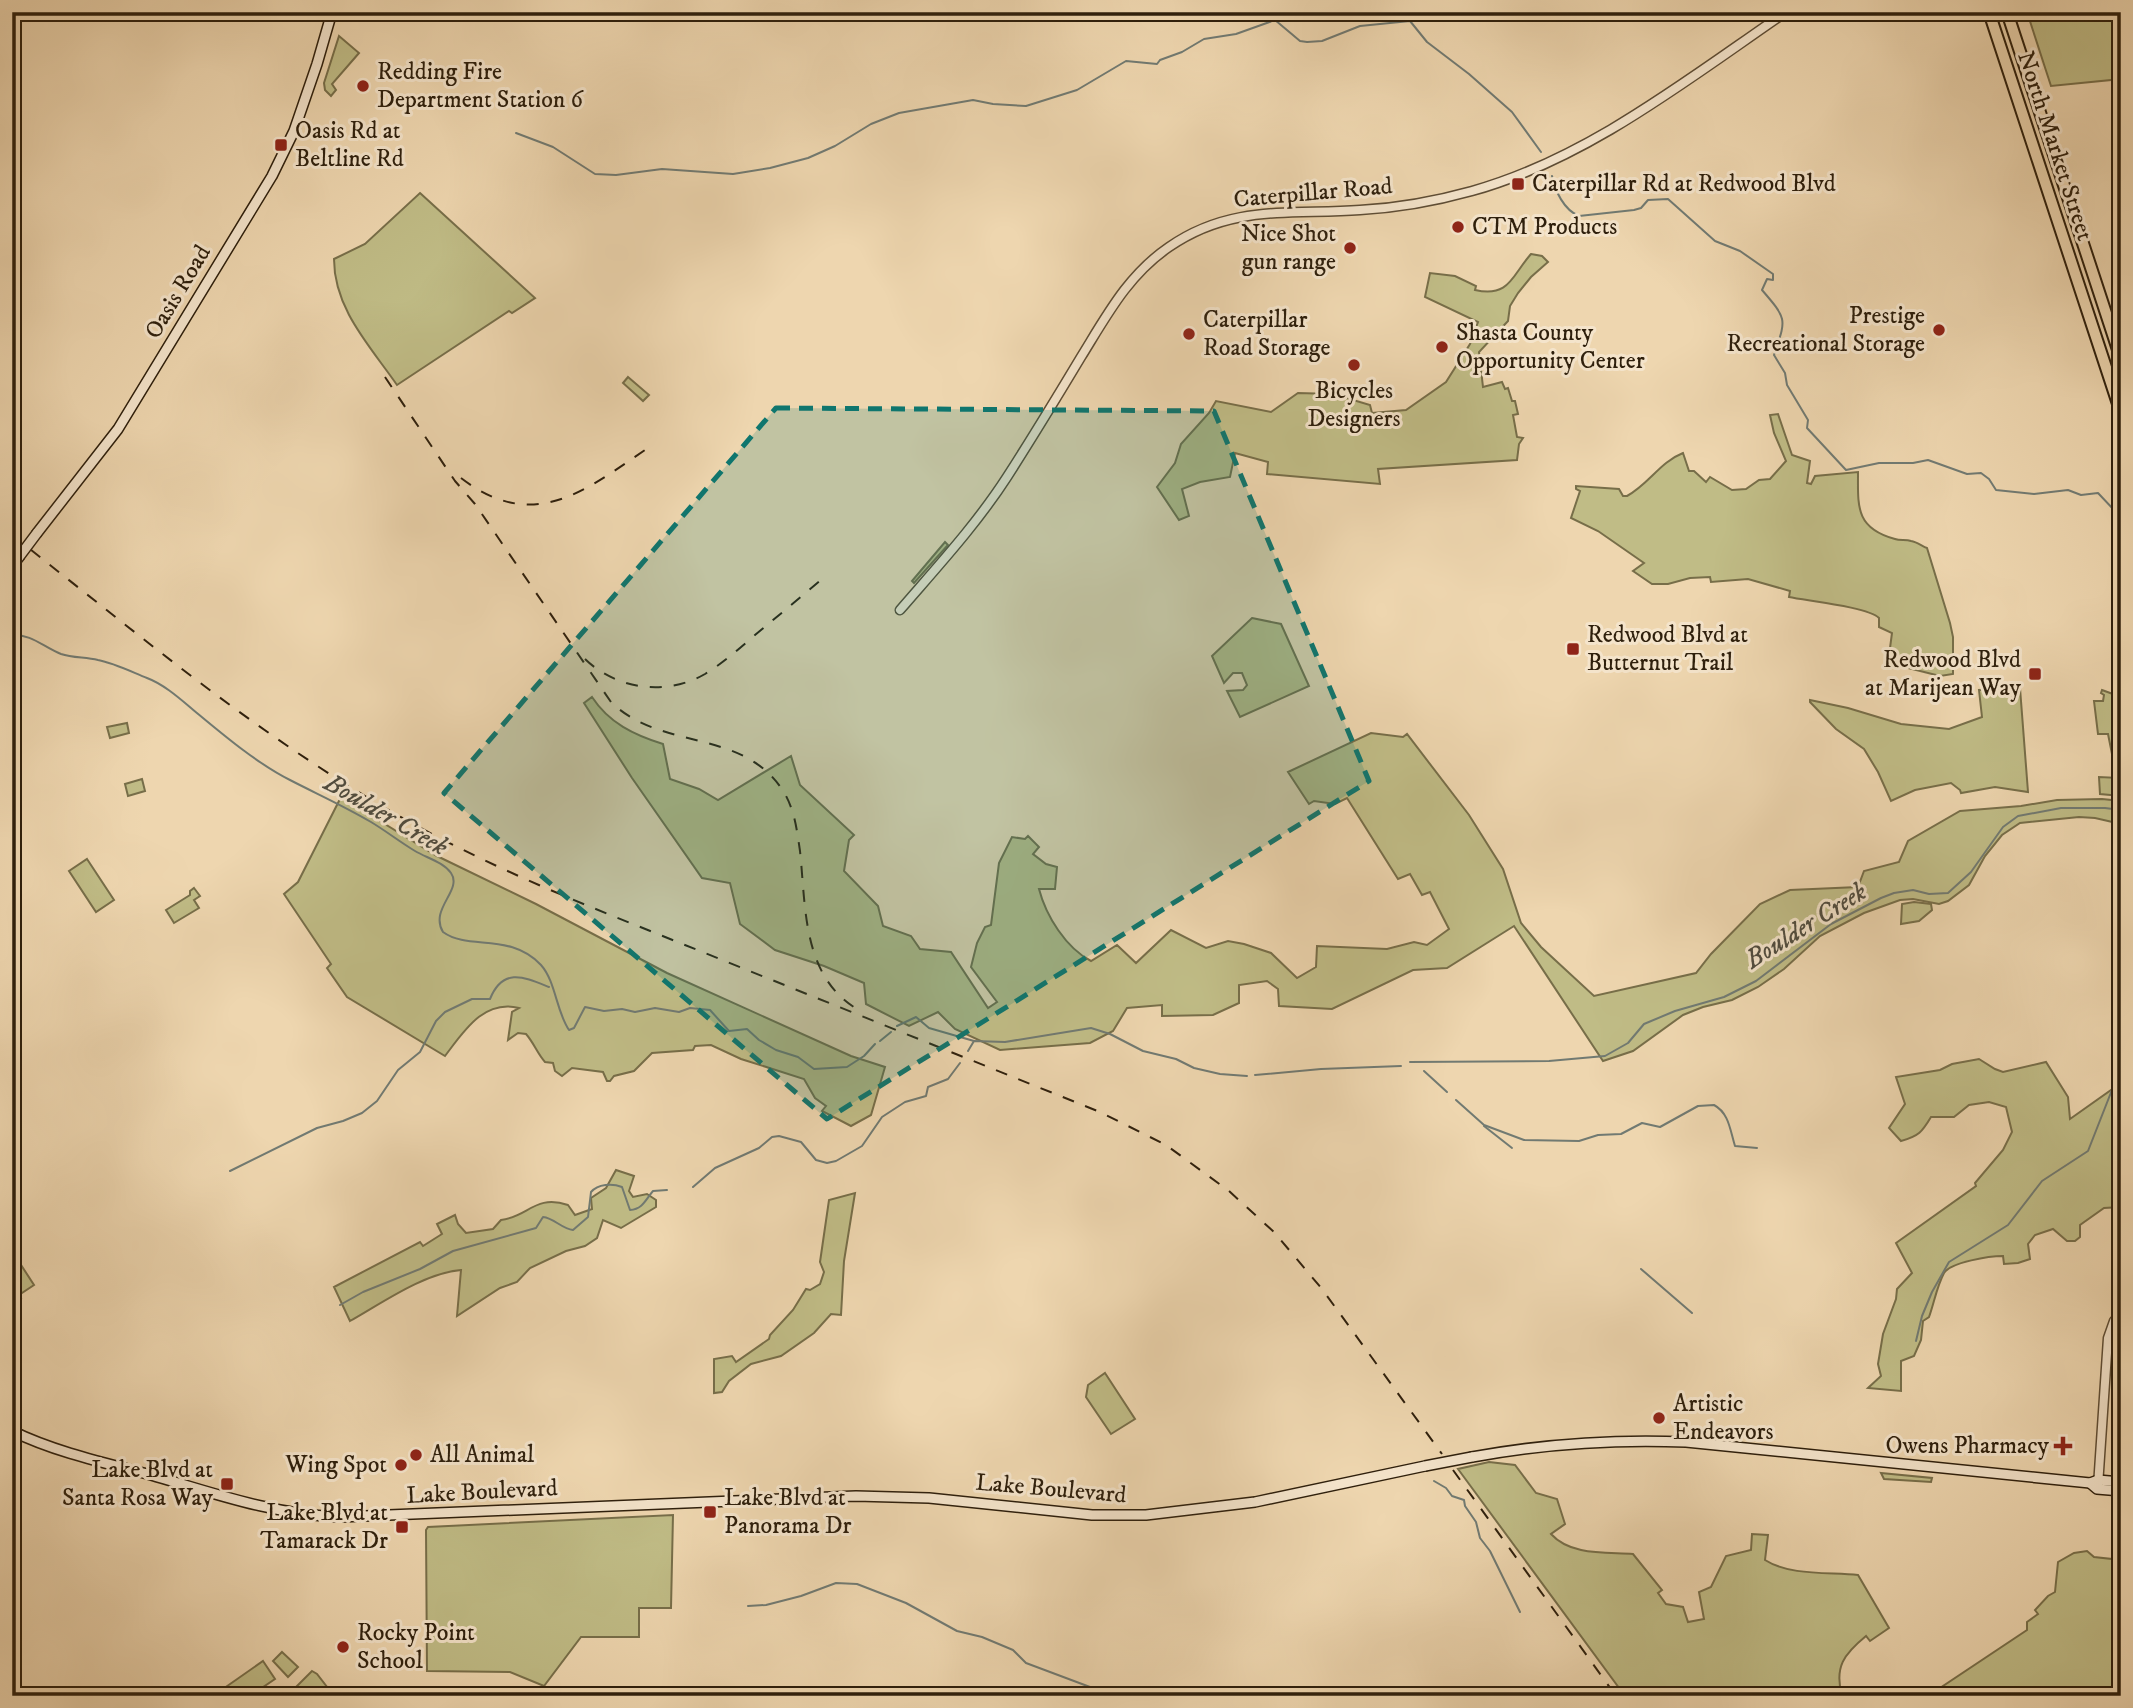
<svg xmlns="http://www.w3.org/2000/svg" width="2133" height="1708" font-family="'IM FELL DW Pica',serif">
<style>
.green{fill:#c0bc86;stroke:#776e49;stroke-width:2}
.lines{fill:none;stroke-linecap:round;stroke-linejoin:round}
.stream{stroke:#717a72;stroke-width:2}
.tertiary-casing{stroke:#5e4d35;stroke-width:11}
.secondary-casing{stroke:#2e1f0c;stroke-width:12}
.primary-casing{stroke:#2e1f0c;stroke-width:14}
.tertiary{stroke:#f4e4cb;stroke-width:8}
.secondary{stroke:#f4e4cb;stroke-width:9}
.primary{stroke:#eed6af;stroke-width:10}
.rail{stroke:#2e1f0c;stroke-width:2;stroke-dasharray:12 12;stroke-linecap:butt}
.secondary-bridge-casing{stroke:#2e1f0c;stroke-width:12;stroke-linecap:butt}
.secondary-bridge{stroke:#f4e4cb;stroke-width:9}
.marked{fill:#0f766e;fill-opacity:0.2;stroke:#0f766e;stroke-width:5;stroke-dasharray:14 9;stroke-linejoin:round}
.poi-dot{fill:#8f2418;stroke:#f4e4cb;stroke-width:2.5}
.labels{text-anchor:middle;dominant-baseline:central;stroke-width:6;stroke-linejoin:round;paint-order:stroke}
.poi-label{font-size:24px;fill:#2e1f0c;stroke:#f4e4cb;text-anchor:start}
.street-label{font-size:24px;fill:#2e1f0c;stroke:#f4e4cb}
.water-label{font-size:26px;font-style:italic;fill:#504c3f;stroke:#f4e4cb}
</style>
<rect width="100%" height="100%" fill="#eed6af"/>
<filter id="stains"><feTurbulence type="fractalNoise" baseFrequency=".00286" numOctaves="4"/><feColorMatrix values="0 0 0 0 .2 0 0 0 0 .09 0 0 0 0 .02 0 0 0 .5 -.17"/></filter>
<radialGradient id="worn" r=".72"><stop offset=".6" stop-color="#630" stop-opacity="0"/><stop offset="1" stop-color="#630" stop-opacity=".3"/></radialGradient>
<g class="green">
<polygon points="2027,12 2121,12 2121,79 2051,86"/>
<polygon points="339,36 359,53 332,84 336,90 331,96 325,90 324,83"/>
<path d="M420 193 535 298 512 313 509 311 397 385C370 346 334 309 334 259L365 244Z"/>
<path d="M1531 254 1542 256 1548 262 1531 277 1518 293 1510 306 1508 321 1479 352 1483 387 1502 382 1505 389 1508 388 1512 401H1515L1518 414 1513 415 1517 437 1523 438 1519 444 1517 460 1378 469 1380 484 1267 474 1268 462 1235 453 1230 477 1200 482 1182 489 1189 516 1179 520 1157 487 1175 463 1181 444 1209 413 1216 401 1271 412 1298 393 1333 394 1370 405 1372 413 1406 410 1446 382 1470 344 1478 322 1425 297 1430 273 1455 276 1476 286 1475 290C1510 298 1512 275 1531 254Z"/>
<polygon points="628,377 649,395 643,401 623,383"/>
<path d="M1778 414 1792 455 1810 461 1807 483 1811 484 1815 476 1858 472C1858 506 1855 528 1895 539 1900 541 1906 539 1911 541 1917 542 1922 546 1927 548L1950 623 1953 637V674L1940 676 1888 663 1892 633 1879 627V618C1868 607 1808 601 1789 597L1790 591 1748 579 1711 582 1710 577 1690 578 1668 584H1652L1633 571 1644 563 1598 531 1571 518 1580 491 1576 489V486L1619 489 1623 496H1627C1649 484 1660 462 1683 453L1689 471H1694L1706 482 1710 477 1732 490 1746 489 1759 480 1770 479 1786 461 1774 433 1770 415Z"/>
<polygon points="945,542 948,545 914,583 912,581"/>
<polygon points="1252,618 1281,624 1309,686 1240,717 1227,691 1243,690 1247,685 1242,673 1233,673 1224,683 1212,656"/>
<polygon points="2020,688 2028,792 1995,787 1961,793 1960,790 1951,783 1915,790 1891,801 1878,772 1864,749 1836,729 1810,702 1810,700 1848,708 1901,724 1949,729 1982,717 1979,690"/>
<polygon points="2102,690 2121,697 2121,796 2100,794 2099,777 2119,778 2116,754 2112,754 2108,734 2098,734 2094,701 2103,701 2104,695 2101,693"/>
<path d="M592 697C609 723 634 735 663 744L670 779 699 789 718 800 791 756 800 785 854 835 849 840 844 871 878 906 883 926 911 936 920 949 951 952 988 1008 997 1002 971 967 977 943 985 927 991 925 999 863 1012 837 1025 839 1028 836 1039 847 1033 854 1046 864 1057 867 1055 889H1039C1046 916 1066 948 1091 961L1117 945 1136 963 1171 930 1206 948 1228 941 1244 944 1271 953 1297 978 1316 967 1317 946 1387 949 1414 942 1427 945 1449 929 1430 892 1422 895 1410 874 1398 879 1347 798 1335 804 1314 801 1309 804 1288 772 1371 733 1403 737 1407 734 1469 815 1503 869 1521 923 1541 947 1594 996 1696 973 1711 954 1760 904 1790 890 1858 887 1864 871 1899 862 1908 841 1960 811 2021 806 2057 800 2102 799 2121 801V824L2095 818 2079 817 2020 823 2002 835 1985 856 1969 885 1948 901 1939 904 1913 899 1900 900 1864 913 1820 936 1784 969 1758 987 1732 1000 1703 1007 1683 1015 1633 1051 1603 1061 1514 926 1447 968 1413 970 1332 1009 1279 1006 1278 989 1267 981 1239 985V1003L1213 1015 1162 1016V1005L1127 1008 1113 1031 1090 1043 1000 1050 955 1029 938 1012 909 1026 866 1004 864 983 824 966 775 950 740 924 730 883 702 878 632 778 584 703Z"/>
<polygon points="127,723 129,733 110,738 107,727"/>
<polygon points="142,779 145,791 128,796 125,784"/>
<path d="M341 797 437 856 536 904 667 973 851 1056 885 1067 871 1115 851 1126 822 1111 826 1106 815 1098 804 1079 741 1059 711 1045 695 1046 693 1050 652 1053 634 1071 614 1076 610 1081H607L603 1072 572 1068 562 1076 555 1071 553 1063 545 1062C537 1053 534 1043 526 1034L518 1033 508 1040 512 1012 519 1008C484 999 464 1031 445 1056L347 997 327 968 331 964 284 894 298 882Z"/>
<polygon points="87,859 114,900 96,912 69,871"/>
<polygon points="194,888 200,896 194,900 199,908 174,923 166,910 190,895 190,891"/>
<polygon points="1914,902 1931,904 1932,910 1919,921 1901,924 1902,904"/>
<path d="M1979 1059 1995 1069 2003 1072 2046 1062 2068 1097 2070 1119 2121 1083V1207L2104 1208 2080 1225V1237L2075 1241H2067L2053 1229 2035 1235 2028 1244 2030 1259 2018 1263 2004 1264 2003 1256C1990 1256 1951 1262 1944 1273 1937 1286 1934 1303 1929 1317L1923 1321 1921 1340 1914 1356 1901 1361V1391L1868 1388 1881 1376 1878 1364 1883 1334 1896 1299 1897 1289 1912 1273 1896 1243 1976 1186 1975 1183 2003 1150 2012 1132 2006 1107 1989 1102 1969 1105 1954 1117H1931C1922 1132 1919 1136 1901 1141L1889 1128 1905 1104 1896 1077 1940 1070 1952 1064Z"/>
<path d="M616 1170 634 1176 629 1191 633 1197 647 1194 656 1200V1207L621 1228 603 1220 597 1238 585 1246 566 1251 530 1268 517 1282 500 1288 457 1316 461 1270C424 1273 382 1303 350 1321L334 1287 420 1242 423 1246 442 1234 437 1224 455 1215 458 1224 466 1233 493 1229 501 1220C528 1217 535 1194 568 1205L575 1215 592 1209 591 1198 606 1188Z"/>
<polygon points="855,1193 844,1261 841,1315 831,1314 814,1333 781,1356 751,1364 729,1381 722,1392 714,1393 714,1359 732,1356 736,1362 769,1339 770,1335 793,1310 806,1289 810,1290 820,1284 824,1272 820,1262 829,1200"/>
<polygon points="12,1251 34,1285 19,1295 21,1298 12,1305"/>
<polygon points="1105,1373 1135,1419 1111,1434 1086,1397 1088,1385"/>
<path d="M1489 1462 1515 1465 1536 1493 1557 1499 1565 1524 1551 1534C1571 1556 1606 1552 1633 1554L1662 1590 1658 1593 1666 1604 1683 1607 1688 1622 1704 1619 1699 1592 1711 1587 1726 1556 1751 1550 1752 1534 1768 1535 1765 1560C1790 1576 1829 1572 1858 1575L1889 1628 1870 1641 1866 1636C1844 1654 1834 1667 1842 1696H1625L1458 1469Z"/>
<polygon points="1881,1473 1932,1478 1931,1482 1884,1479"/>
<polygon points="673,1515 671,1608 639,1608 639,1637 581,1637 544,1686 510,1672 427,1671 426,1530 428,1527"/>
<polygon points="2087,1551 2094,1557 2121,1560 2121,1696 1928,1696 2027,1630 2027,1622 2038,1614 2035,1610 2048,1596 2055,1592 2058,1562 2074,1553"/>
<polygon points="282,1652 298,1667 288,1677 273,1661"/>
<polygon points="263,1661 275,1679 250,1696 213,1696"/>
<polygon points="312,1671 317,1674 334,1696 287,1696"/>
</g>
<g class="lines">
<g class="stream">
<polyline points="516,133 553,147 595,174 616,175 662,169 733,174 770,168 808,158 835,146 871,124 899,113 973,100 993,104 1026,106 1077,90 1126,61 1157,64 1160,60 1182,52 1204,39 1236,34 1275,20 1300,41 1307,42 1322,41 1360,26 1410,21 1427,42 1469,74 1512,112 1541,152"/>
<path d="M1552 176C1555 191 1564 210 1579 216L1634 210 1641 208 1648 200 1668 199 1715 241 1740 251 1773 274V280L1767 279 1762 290C1788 320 1786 319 1774 355L1785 373 1787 385 1808 420 1807 428 1846 470 1879 463H1913L1928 460 1967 474 1981 473 1989 479 1996 490 2034 494 2068 490 2081 495 2098 493 2115 511 2121 523"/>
<path d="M12 635C32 634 43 647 61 654 73 658 85 657 98 660 114 663 132 672 147 678 163 684 178 697 191 708 220 732 256 763 290 780 317 794 344 806 371 822 386 831 400 842 415 851 427 858 443 862 451 873 463 890 429 909 443 932 469 951 510 932 541 965 556 982 556 1011 569 1030L574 1028 585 1007 604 1011 622 1009 635 1012 655 1008 679 1012 690 1008 710 1010 729 1031 747 1029 759 1040 776 1050 798 1057 814 1069 847 1067 864 1056 875 1044"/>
<polyline points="897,1026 916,1017 929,1028 974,1041"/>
<polyline points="880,1041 891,1032"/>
<polyline points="968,1051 974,1041 1005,1042 1091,1028 1110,1034 1143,1051 1176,1059 1194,1068 1220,1074 1247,1076"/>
<polyline points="1410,1062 1549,1061 1605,1056 1628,1043 1644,1024 1675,1011 1724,997 1756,981 1831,924 1881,898 1894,893 1913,890 1929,894 1948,893 1971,872 2003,827 2018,816 2061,808 2105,808 2121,810"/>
<polyline points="1424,1071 1447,1092"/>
<polyline points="1255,1075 1321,1069 1401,1066"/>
<path d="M1456 1100 1484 1125 1524 1140 1579 1141 1598 1135 1621 1134 1642 1123 1660 1127 1698 1106 1714 1105C1729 1113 1730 1130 1735 1146L1757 1148"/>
<polyline points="1484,1126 1512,1148"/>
<path d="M230 1171 317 1128 343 1121 362 1113 377 1101 398 1070 420 1052 436 1021 445 1012 472 999H490C503 967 524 977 549 987"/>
<polyline points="693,1187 715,1168 759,1148 772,1137 779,1136 801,1142 816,1160 827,1163 836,1161 862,1146 882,1117 905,1102 926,1096 928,1087 948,1079 960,1063"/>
<polyline points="1641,1269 1692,1313"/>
<path d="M340 1305 363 1292 420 1269 453 1251 536 1228 543 1217C554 1218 562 1229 573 1230L588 1217 591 1192C598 1184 612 1183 622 1187L630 1210C643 1209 646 1199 653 1191L667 1190"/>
<polyline points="1916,1341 1922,1316 1932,1292 1949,1262 2008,1225 2042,1181 2088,1151 2121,1067"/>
<polyline points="1434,1481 1446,1488 1452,1496 1464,1500 1465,1506 1476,1522 1480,1538 1490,1551 1520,1612"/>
<polyline points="748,1606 766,1605 801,1596 836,1583 857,1584 906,1603 957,1631 982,1637 1013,1650 1026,1663 1114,1696"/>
</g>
<defs>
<g id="tertiary">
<path d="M900 610C937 567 976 525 1007 477 1032 438 1057 397 1081 357 1107 315 1128 275 1169 247 1231 204 1290 215 1360 210 1398 208 1436 201 1472 191 1587 159 1688 79 1786 12"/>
<polyline points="2098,1486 2108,1338 2114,1321 2121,1313"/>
</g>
<g id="secondary">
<polyline points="37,533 118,429 272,176 294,131 317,64 332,12"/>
<polyline points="12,566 19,557"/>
<path d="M12 1431C55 1452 105 1463 151 1475 213 1493 275 1515 340 1517L856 1496 929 1498 1092 1515H1146L1255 1502 1425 1466"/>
<path d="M1472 1457C1543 1444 1614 1439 1686 1442L2090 1483 2098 1480 2121 1482"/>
<polyline points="2090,1483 2097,1489 2121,1491"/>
</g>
<g id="primary">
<polyline points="1989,12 2121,413"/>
<polyline points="2007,12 2121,359"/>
</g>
</defs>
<use href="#tertiary" class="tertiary-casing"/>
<use href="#secondary" class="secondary-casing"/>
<use href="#primary" class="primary-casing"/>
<use href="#tertiary" class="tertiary"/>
<use href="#secondary" class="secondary"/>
<use href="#primary" class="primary"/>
<g class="rail">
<path d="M385 377 455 481 475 504 611 702C662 752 745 727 785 794 795 812 797 831 800 851 806 907 802 976 857 1009"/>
<path d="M461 478C533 533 583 492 645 450"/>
<path d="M12 535C123 622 232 714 352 788 433 839 519 878 608 914L1100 1112 1166 1145 1229 1191 1274 1232 1322 1289 1442 1454"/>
<path d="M585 659C617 690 667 696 705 674 725 662 743 645 761 630 783 612 805 593 827 575"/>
<polyline points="1453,1470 1616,1696"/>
</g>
<defs>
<g id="secondary-bridge">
<polyline points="19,557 37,533"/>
<polyline points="1425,1466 1472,1457"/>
</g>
</defs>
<use href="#secondary-bridge" class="secondary-bridge-casing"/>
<use href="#secondary-bridge" class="secondary-bridge"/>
</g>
<path class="marked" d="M776 408 1214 411 1369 781 827 1119 444 793Z"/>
<g class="poi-dot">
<circle cx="363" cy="86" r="7"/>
<rect x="274" y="138" width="14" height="14" rx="3.5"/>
<rect x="1511" y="177" width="14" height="14" rx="3.5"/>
<circle cx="1458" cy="227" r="7"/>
<circle cx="1350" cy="248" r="7"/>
<circle cx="1939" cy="330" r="7"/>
<circle cx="1189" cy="334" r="7"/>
<circle cx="1442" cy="347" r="7"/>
<circle cx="1354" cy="365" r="7"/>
<rect x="1566" y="642" width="14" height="14" rx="3.5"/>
<rect x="2028" y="667" width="14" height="14" rx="3.5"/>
<circle cx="1659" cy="1418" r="7"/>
<path d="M2059.5 1435.5h7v7h7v7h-7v7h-7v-7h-7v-7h7z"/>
<circle cx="416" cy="1455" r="7"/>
<circle cx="401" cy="1465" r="7"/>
<rect x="220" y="1477" width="14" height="14" rx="3.5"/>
<rect x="703" y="1505" width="14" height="14" rx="3.5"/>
<rect x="395" y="1520" width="14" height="14" rx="3.5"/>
<circle cx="343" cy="1647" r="7"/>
</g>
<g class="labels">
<g class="poi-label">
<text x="377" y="72">Redding Fire<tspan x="377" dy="28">Department Station 6</tspan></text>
<text x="295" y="131">Oasis Rd at<tspan x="295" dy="28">Beltline Rd</tspan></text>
<text x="1532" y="184">Caterpillar Rd at Redwood Blvd</text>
<text x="1472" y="227">CTM Products</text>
<text x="1336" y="234" text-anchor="end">Nice Shot<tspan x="1336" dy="28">gun range</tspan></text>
<text x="1925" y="316" text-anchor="end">Prestige<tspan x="1925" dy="28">Recreational Storage</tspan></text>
<text x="1203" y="320">Caterpillar<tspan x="1203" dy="28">Road Storage</tspan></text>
<text x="1456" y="333">Shasta County<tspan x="1456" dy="28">Opportunity Center</tspan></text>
<text x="1354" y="391" text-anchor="middle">Bicycles<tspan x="1354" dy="28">Designers</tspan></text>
<text x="1587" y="635">Redwood Blvd at<tspan x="1587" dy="28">Butternut Trail</tspan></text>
<text x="2021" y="660" text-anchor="end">Redwood Blvd<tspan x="2021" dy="28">at Marijean Way</tspan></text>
<text x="1673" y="1404">Artistic<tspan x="1673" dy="28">Endeavors</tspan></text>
<text x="2049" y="1446" text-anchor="end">Owens Pharmacy</text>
<text x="430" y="1455">All Animal</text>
<text x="387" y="1465" text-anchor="end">Wing Spot</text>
<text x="213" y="1470" text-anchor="end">Lake Blvd at<tspan x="213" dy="28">Santa Rosa Way</tspan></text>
<text x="724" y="1498">Lake Blvd at<tspan x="724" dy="28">Panorama Dr</tspan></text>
<text x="388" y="1513" text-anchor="end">Lake Blvd at<tspan x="388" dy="28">Tamarack Dr</tspan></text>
<text x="357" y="1633">Rocky Point<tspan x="357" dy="28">School</tspan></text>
</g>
<g class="street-label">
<text transform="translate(2055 146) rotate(72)">North Market Street</text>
<text transform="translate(1313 193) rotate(-5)">Caterpillar Road</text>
<text transform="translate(178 292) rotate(-59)">Oasis Road</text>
<text transform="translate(1051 1489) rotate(5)">Lake Boulevard</text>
<text transform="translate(482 1492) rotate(-3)">Lake Boulevard</text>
</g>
<g class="water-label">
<text transform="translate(386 815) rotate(30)">Boulder Creek</text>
<text transform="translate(1806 926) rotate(-32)">Boulder Creek</text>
</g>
</g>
<rect width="2133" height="1708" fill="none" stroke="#eed6af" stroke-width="42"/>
<rect x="14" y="14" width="2105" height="1680" fill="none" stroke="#2e1f0c" stroke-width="3.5"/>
<rect x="21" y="21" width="2091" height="1666" fill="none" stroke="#2e1f0c" stroke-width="2"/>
<rect width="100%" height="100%" filter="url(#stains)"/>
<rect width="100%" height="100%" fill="url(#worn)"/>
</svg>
